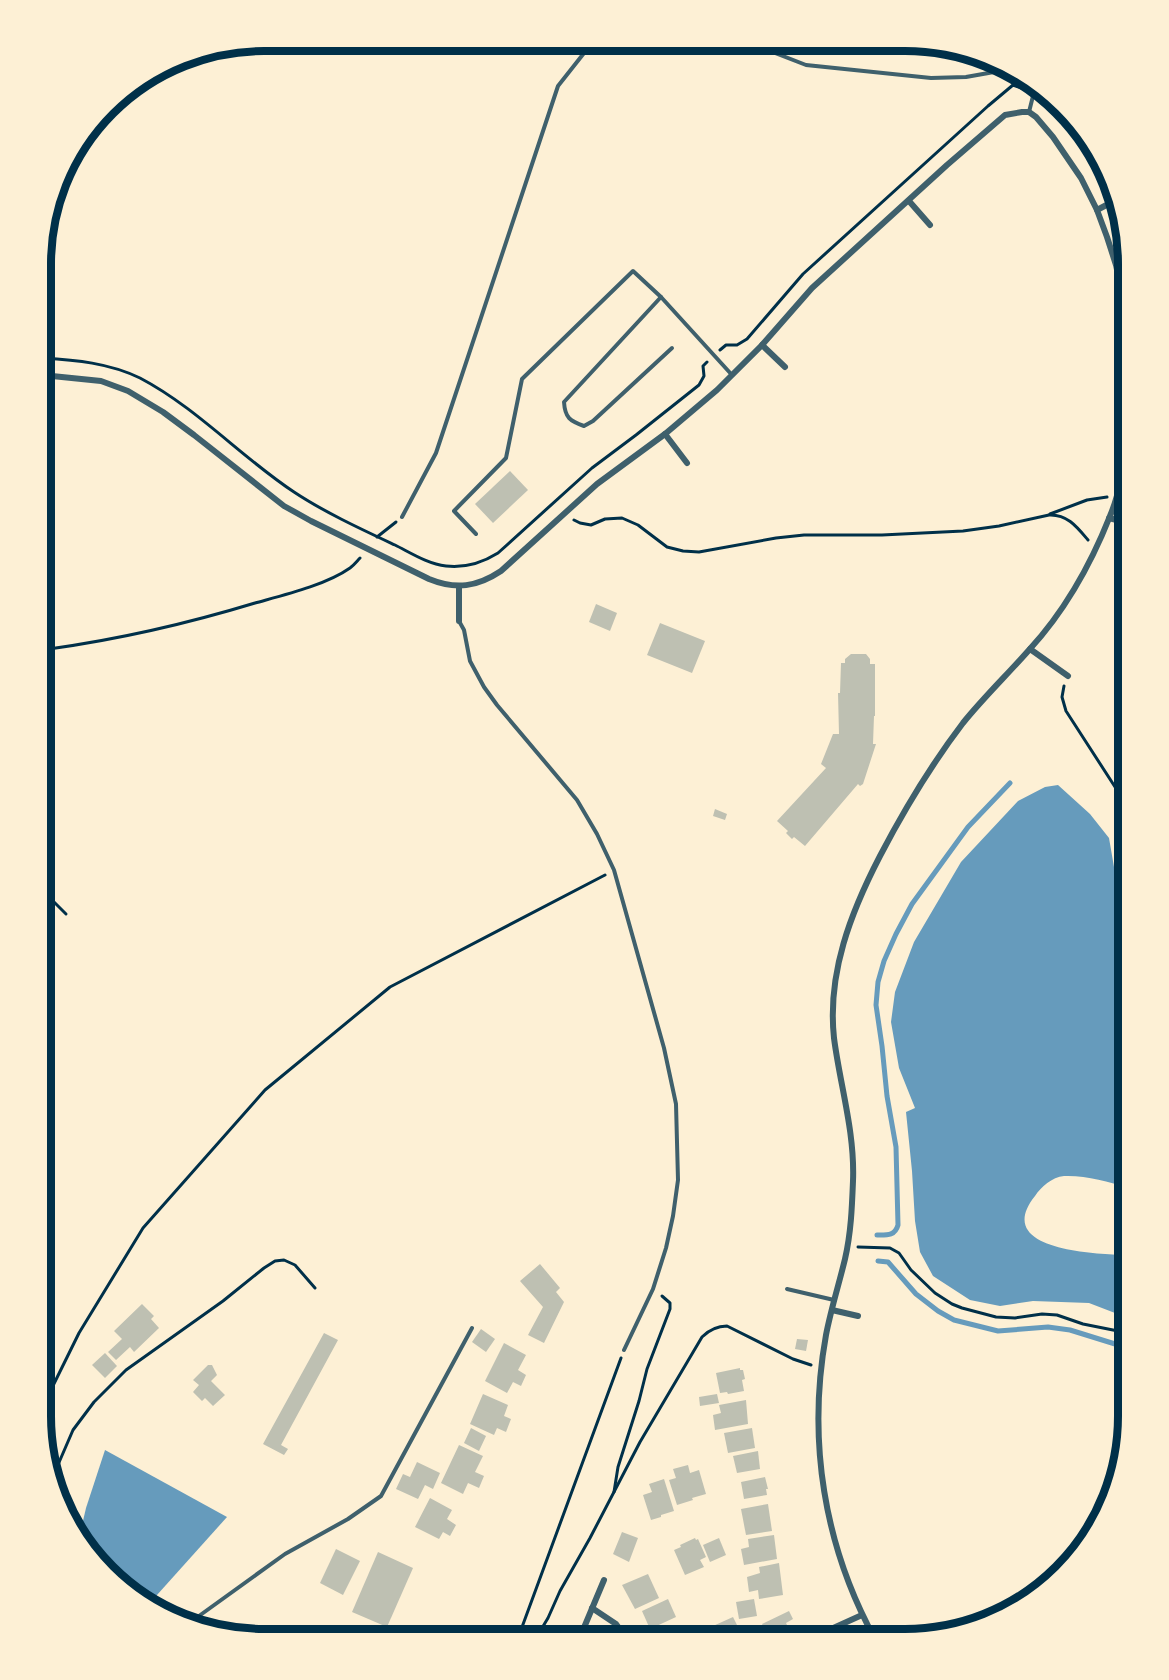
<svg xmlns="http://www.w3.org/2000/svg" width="1169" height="1680" font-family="Signika,sans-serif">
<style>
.water{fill:#669bbc}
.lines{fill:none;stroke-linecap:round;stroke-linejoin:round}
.stream{stroke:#669bbc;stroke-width:5}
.building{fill:#bec0b2}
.path{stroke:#003049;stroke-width:3}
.service{stroke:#3f606c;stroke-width:4}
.minor{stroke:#3f606c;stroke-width:6}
.rim{fill:none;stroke:#003049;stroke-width:8}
</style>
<rect width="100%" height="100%" fill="#fdf0d5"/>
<g class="water">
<path d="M1058 785 1090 814 1109 838 1114 867 1128 890V1187C1108 1182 1085 1175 1064 1176 1052 1177 1041 1187 1035 1196 991 1251 1098 1254 1128 1255V1318L1089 1303 1033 1301 1000 1306 970 1300 933 1276 920 1252 915 1221 912 1171 906 1112 915 1108 899 1068 891 1022 895 992 914 942 961 862 1018 801 1045 787Z"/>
<polygon points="105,1450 227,1517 148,1605 140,1602 96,1563 79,1538 86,1508"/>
</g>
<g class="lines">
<g class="stream">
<path d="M877 1235C887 1235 895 1236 898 1225L896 1147 887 1096 882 1046 876 1005 878 982 884 961 896 934 912 904 968 827 1010 783"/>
<polyline points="878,1261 888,1262 916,1294 938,1311 954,1320 998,1331 1048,1327 1070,1330 1128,1348"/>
</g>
</g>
<g class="building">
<polygon points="510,471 528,490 493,523 475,504"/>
<polygon points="596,604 617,613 610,631 589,622"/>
<polygon points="660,623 705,641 692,673 647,655"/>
<polygon points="851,654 866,654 870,659 870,664 875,664 875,716 874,716 873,744 876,744 875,747 863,784 860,786 858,784 805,846 794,837 792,839 786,833 788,831 777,821 826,768 821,764 833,734 839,734 838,693 840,693 841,663 845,663 845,659"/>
<polygon points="715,809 727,814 725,820 713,816"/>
<polygon points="540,1264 560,1288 556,1292 564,1302 544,1343 528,1335 543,1307 520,1281"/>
<polygon points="142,1304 154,1316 151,1319 159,1328 134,1352 130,1347 116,1360 108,1352 122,1339 114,1331"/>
<polygon points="481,1329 495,1339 486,1352 472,1342"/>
<polygon points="324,1333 338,1340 281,1445 288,1449 284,1455 263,1444"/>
<polygon points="797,1339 808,1340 806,1351 795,1349"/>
<polygon points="504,1343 526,1355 518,1370 526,1375 521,1386 513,1382 507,1393 485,1381"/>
<polygon points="105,1353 117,1366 105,1378 92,1365"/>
<polygon points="208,1365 212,1365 217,1375 211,1381 225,1395 213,1406 205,1398 202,1401 193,1392 199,1385 193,1380"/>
<polygon points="740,1368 740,1370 743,1370 745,1379 742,1380 744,1391 728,1394 727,1392 720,1393 716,1373"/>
<polygon points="483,1394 508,1405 504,1416 511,1419 506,1432 497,1428 494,1435 470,1424"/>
<polygon points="717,1394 719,1403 700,1406 699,1397"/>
<polygon points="746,1400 748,1424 715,1430 713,1415 721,1413 719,1405"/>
<polygon points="471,1428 486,1436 479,1451 464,1443"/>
<polygon points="752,1428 755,1448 728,1453 724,1433"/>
<polygon points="459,1445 483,1456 475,1472 484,1476 479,1488 468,1483 463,1494 441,1483"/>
<polygon points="758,1451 760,1469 737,1473 733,1456"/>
<polygon points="417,1462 440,1473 433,1489 425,1485 418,1499 396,1489 403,1474 410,1477"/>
<polygon points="688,1465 690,1473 699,1470 706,1494 692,1498 693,1500 677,1505 669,1480 676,1478 673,1469"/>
<polygon points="765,1477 768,1489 766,1489 767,1495 744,1499 741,1482"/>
<polygon points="664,1479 674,1511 661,1515 661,1517 651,1520 643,1495 652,1492 649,1484"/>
<polygon points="430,1498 452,1510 447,1519 456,1525 450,1536 443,1532 439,1539 415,1527"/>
<polygon points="768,1504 772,1531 746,1535 741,1509"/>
<polygon points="622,1532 638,1538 629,1562 613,1554"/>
<polygon points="774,1535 777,1559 744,1565 741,1549 749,1547 748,1539"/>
<polygon points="695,1538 696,1540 698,1539 706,1557 700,1560 704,1567 685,1575 674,1550 681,1547 680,1545"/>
<polygon points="719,1538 726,1555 710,1562 703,1545"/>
<polygon points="336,1549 360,1561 343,1595 320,1583"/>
<polygon points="378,1552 413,1568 387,1627 352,1612"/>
<polygon points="779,1563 783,1595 759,1599 758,1590 749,1592 747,1577 760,1573 759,1567"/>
<polygon points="648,1574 659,1598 635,1609 622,1585"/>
<polygon points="668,1599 676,1617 650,1629 642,1611"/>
<polygon points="754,1599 757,1616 739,1619 736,1602"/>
<polygon points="789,1611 793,1619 786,1623 790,1631 769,1639 762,1624"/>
<polygon points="733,1617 744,1639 719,1639 713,1626"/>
<polygon points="682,1628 687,1639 676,1639 673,1632"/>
</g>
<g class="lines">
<g class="path">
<polyline points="720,350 726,345 737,345 747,339 803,274 988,106 1013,85 1027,90"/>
<path d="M42 358C76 360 109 363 140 378 197 408 241 457 294 492 324 512 363 530 395 545 411 553 428 564 446 566 464 568 482 563 498 553L592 468 636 435 699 385 704 376 703 366 707 362"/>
<polyline points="1050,514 1087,500 1107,497"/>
<path d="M574 520 580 523 591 525 605 519 622 518 638 525 667 547 683 551 699 552 776 538 804 535H882L963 531 999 526 1049 515C1067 514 1077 527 1088 540"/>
<polyline points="377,537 396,522"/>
<path d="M42 648 49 649C121 639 186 624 255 603 284 595 326 585 350 568 354 565 357 561 360 558"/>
<polyline points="1064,686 1062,697 1066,711 1128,807"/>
<polyline points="41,889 66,914"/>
<polyline points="858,1247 890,1248 899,1253 911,1270 935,1293 952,1304 962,1308 996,1317 1015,1318 1042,1314 1057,1315 1083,1324 1128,1333"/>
<polyline points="41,1410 79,1333 143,1228 265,1090 390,987 605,875"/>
<polyline points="54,1474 73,1430 94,1402 126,1370 223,1301 264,1268 275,1261 284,1260 295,1265 315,1288"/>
<polyline points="614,1492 618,1467 639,1401 647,1369 670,1309 670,1303 662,1296"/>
<polyline points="218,1631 222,1623 254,1638"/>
<polyline points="518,1638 621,1358"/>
<path d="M536 1638 548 1618 560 1591 590 1538 640 1442 702 1337C709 1330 717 1326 727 1326L793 1359 811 1365"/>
</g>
<g class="service">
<polyline points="747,42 806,65 931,78 966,77 1011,69"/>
<polyline points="1029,112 1033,96 1041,87"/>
<path d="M661 297 564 402C565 418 570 421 584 426L593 421 672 348"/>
<polyline points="402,517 436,453 558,86 588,48 598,41"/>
<polyline points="476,534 454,511 506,458 522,379 633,271 661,297 732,375"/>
<polyline points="459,621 464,630 470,661 484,687 497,705 577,800 597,834 614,870 664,1048 676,1104 678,1180 673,1216 666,1248 653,1289 624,1350"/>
<polyline points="787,1289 834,1300"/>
<polyline points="192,1621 285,1554 348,1519 381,1496 472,1328"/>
</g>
<g class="minor">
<polyline points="909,201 930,225"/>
<polyline points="1097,210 1114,201"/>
<polyline points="762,345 785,367"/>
<path d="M42 375 101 381 128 391 163 412 194 435 284 506 311 521 429 579C456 590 477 587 501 571L597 484 665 434 717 390 762 345 812 288 947 165 1005 115 1022 112H1029L1036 117 1053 137 1081 178 1097 210 1107 237 1116 265 1128 323"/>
<polyline points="665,434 687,463"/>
<polyline points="1109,518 1128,523"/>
<polyline points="459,586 459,621"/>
<polyline points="1030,649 1068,676"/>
<polyline points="832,1310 858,1316"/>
<polyline points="592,1608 616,1624 627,1639"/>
<polyline points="583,1630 604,1580"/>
<polyline points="809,1639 862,1615"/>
<path d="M875 1639C824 1546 807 1440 826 1335 831 1309 839 1284 845 1259 851 1233 852 1207 853 1181 855 1132 840 1085 834 1038 827 973 851 912 880 856 904 810 931 765 963 723 984 697 1007 675 1029 650 1064 612 1091 564 1110 516 1121 490 1124 461 1128 433"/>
</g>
</g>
<path d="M0 0H1169V1680H0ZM264 51H905A213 213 0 0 1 1118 264V1416A213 213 0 0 1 905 1629H264A213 213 0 0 1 51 1416V264A213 213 0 0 1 264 51Z" fill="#fdf0d5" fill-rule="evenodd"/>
<path class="rim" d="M264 51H905A213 213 0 0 1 1118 264V1416A213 213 0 0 1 905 1629H264A213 213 0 0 1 51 1416V264A213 213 0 0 1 264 51Z"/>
</svg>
